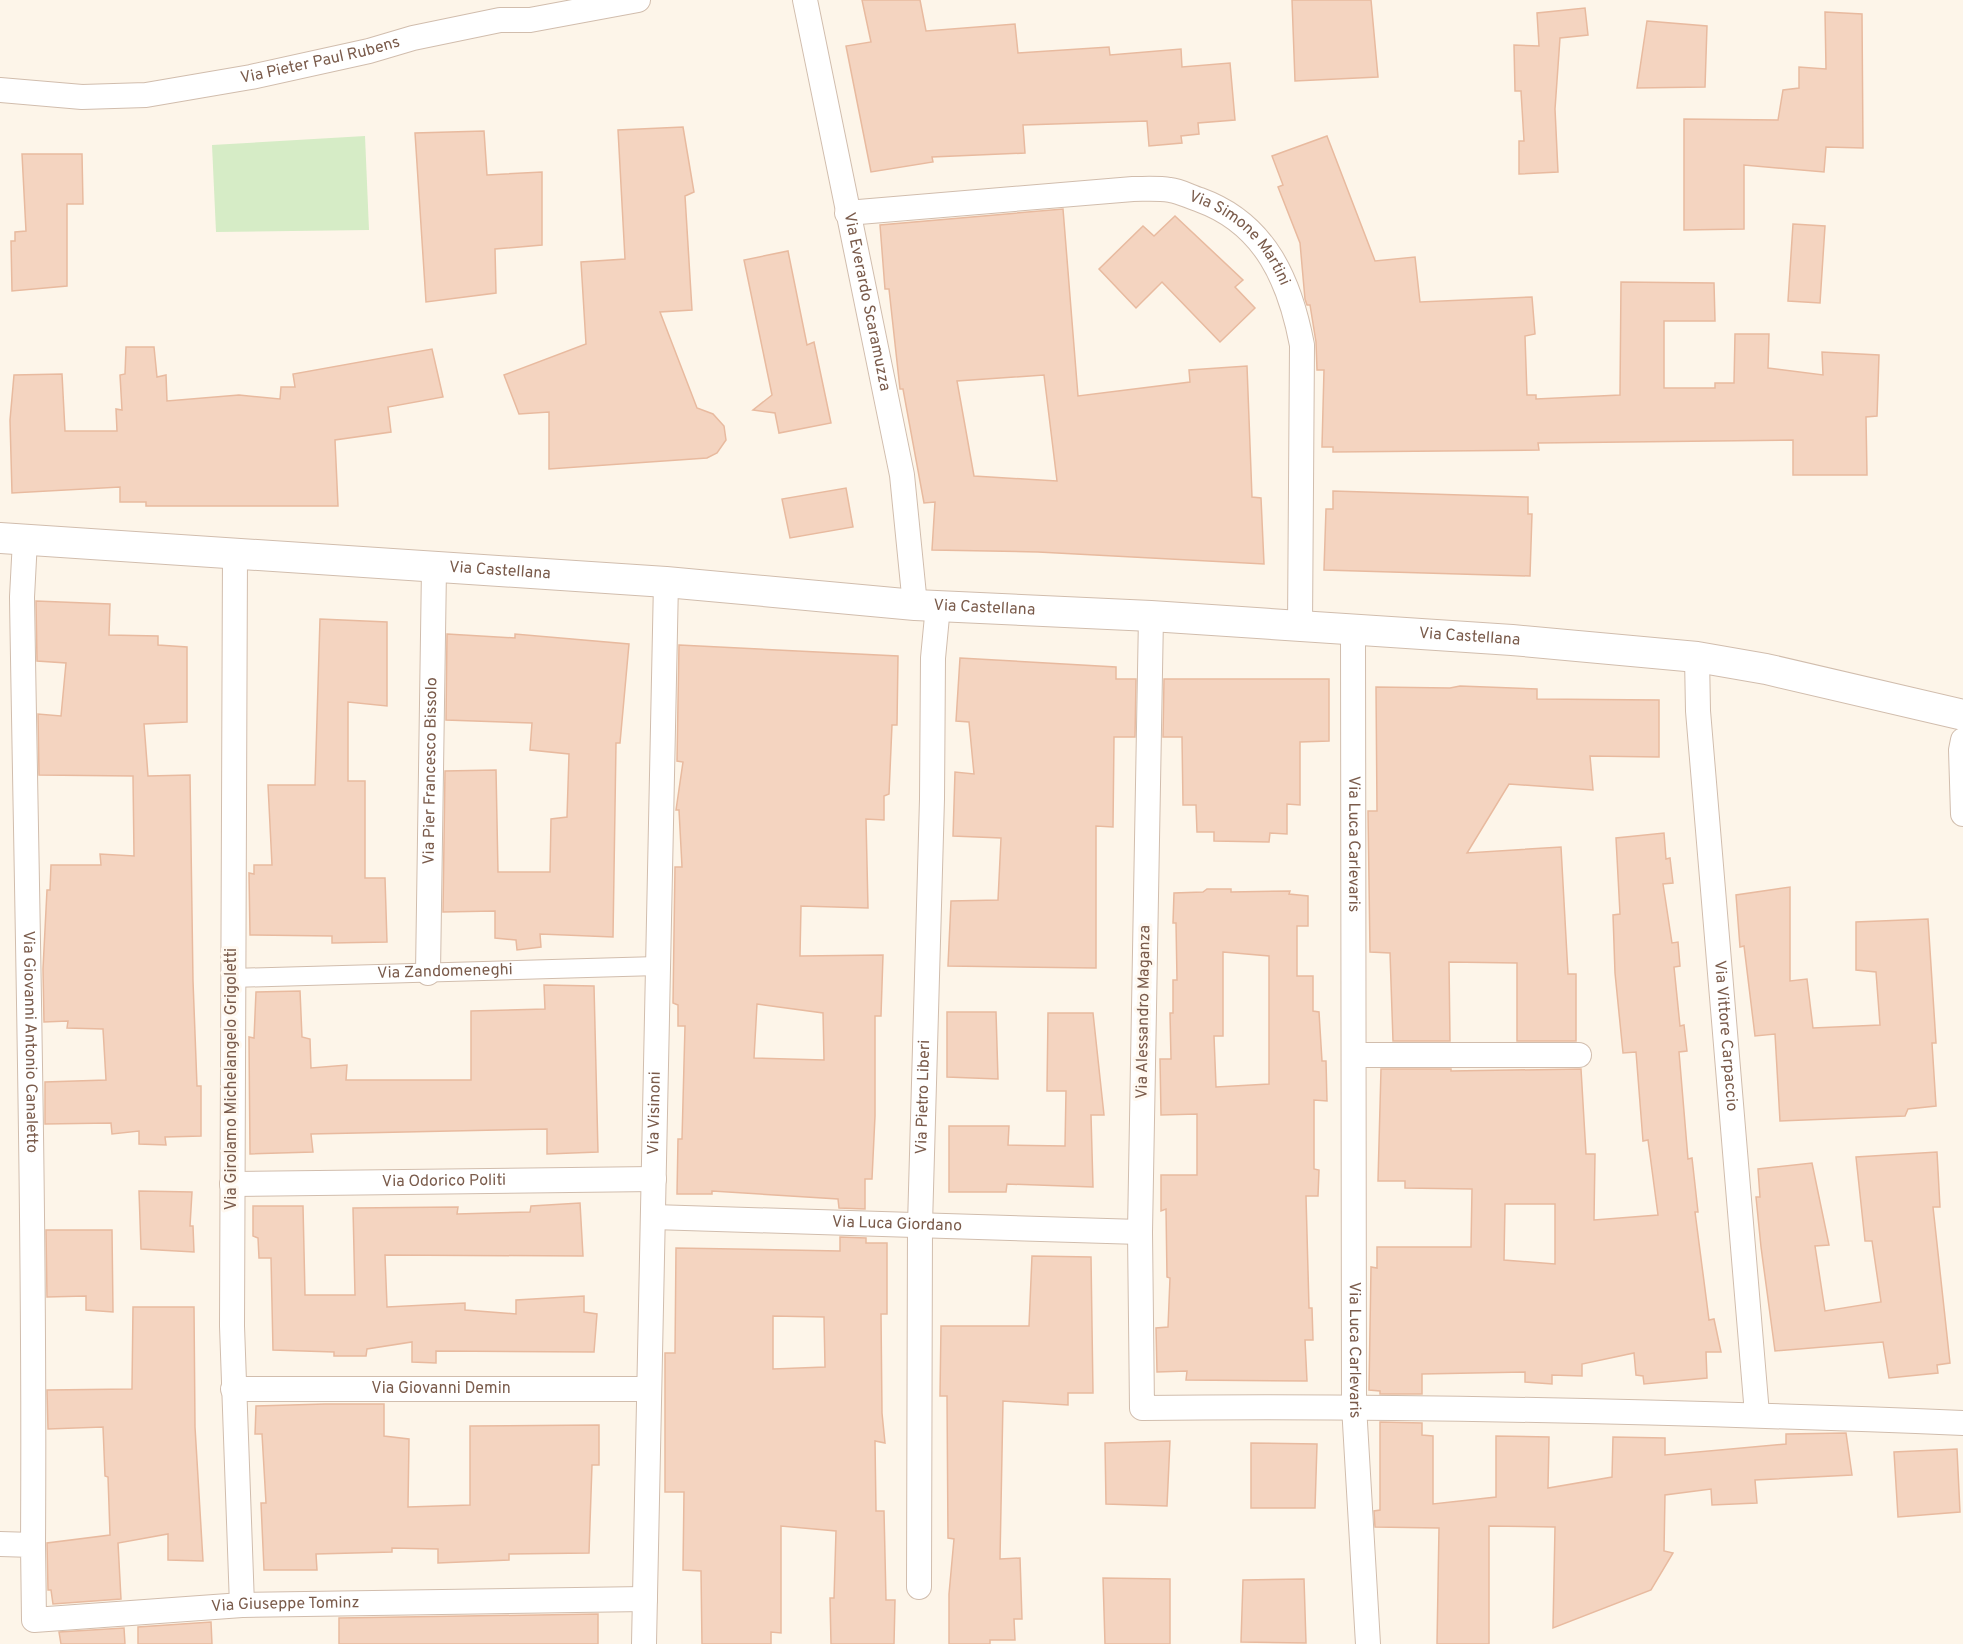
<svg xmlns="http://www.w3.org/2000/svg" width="1963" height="1644" font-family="Overpass,sans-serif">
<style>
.green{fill:#d6ecc6}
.building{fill:#f4d4c0;stroke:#e8ba9f;stroke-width:1.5;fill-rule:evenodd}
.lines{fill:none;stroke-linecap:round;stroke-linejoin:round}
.pedestrian-casing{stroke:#d1bdad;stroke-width:20}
.minor-casing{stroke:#d1bdad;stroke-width:26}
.tertiary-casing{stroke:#d1bdad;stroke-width:32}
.pedestrian{stroke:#fff;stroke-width:18}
.minor{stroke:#fff;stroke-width:24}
.tertiary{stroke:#fff;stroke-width:30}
.labels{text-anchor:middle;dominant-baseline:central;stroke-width:6;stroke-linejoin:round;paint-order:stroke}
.street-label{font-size:16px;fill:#7a5b4b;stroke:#fff9f1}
</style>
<rect width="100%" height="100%" fill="#fdf5e9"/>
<polygon class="green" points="365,136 369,230 216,232 212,145"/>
<g class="building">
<polygon points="862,0 920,0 926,31 1015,24 1018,53 1109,47 1110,55 1181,49 1182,67 1230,63 1235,120 1198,123 1199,134 1181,136 1182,143 1149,146 1147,121 1023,125 1025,153 932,157 933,162 871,172 846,46 871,42"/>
<polygon points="1292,0 1371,0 1378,77 1295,81"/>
<polygon points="1585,8 1588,35 1560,38 1555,109 1558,172 1519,174 1519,141 1524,141 1521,91 1515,91 1514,45 1539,46 1537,13"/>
<polygon points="1825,12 1862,14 1863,148 1826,147 1824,172 1744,165 1744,229 1684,230 1684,119 1778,120 1783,90 1799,88 1799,67 1826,69"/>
<polygon points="1647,21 1707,26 1705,87 1637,88"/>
<polygon points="683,127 694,192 685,196 692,310 660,312 697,408 713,414 724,426 726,440 717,453 707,458 549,469 549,412 519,414 504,375 586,344 581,262 625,259 618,130"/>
<polygon points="484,131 487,175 542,172 542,245 495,249 496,293 426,302 415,133"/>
<polygon points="1327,136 1375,261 1415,257 1420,302 1532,297 1535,334 1525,336 1527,395 1536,395 1536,399 1620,395 1621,282 1714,283 1715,321 1664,321 1664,388 1715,388 1715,383 1734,383 1735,334 1769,334 1768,368 1823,375 1822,352 1879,355 1877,416 1866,417 1867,475 1793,475 1793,440 1538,443 1539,450 1333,452 1333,447 1322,447 1324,370 1317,370 1316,342 1310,305 1307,305 1305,299 1300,243 1278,187 1283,185 1272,156"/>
<polygon points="22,154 82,154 83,204 67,204 67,286 12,291 11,241 15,241 15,232 26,231"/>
<path d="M1063 209 1078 396 1190 382 1189 370 1247 366 1252 497 1261 498 1264 564 1038 552 932 550 935 502 924 503 903 389H900L889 289H885L880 225ZM1044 375 1057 481 974 476 957 381Z"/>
<polygon points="1175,216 1243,280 1235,287 1255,308 1220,342 1162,282 1136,308 1099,269 1143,226 1154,236"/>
<polygon points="1793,224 1825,226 1820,303 1788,301"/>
<polygon points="788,251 807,345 814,342 831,423 779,433 775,413 753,410 772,395 744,260"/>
<polygon points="126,347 154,347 157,377 166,375 167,401 239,395 280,399 281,387 295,387 293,374 432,349 443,397 388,407 391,432 335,440 338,506 146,506 146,502 120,502 120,487 12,493 10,420 14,375 62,374 65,431 117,431 116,409 122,410 120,375 125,374"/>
<polygon points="846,488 853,527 790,538 782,499"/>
<polygon points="1333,491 1528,497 1528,514 1532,514 1530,576 1324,570 1326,509 1333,509"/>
<polygon points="36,601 110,604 109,635 158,636 158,645 187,647 187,722 144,724 148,776 190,775 193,981 197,1086 201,1086 201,1136 165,1137 166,1145 139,1144 139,1131 112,1134 111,1123 45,1124 45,1082 106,1080 103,1029 67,1028 68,1021 44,1022 43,969 47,890 50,890 51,865 101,865 100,854 134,856 133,776 39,775 38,714 61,716 66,663 37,661"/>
<polygon points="320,619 387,622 387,706 348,702 348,781 365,781 365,878 385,878 387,942 332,943 332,936 250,935 249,873 254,874 254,865 272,865 268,785 315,785"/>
<polygon points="447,634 515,638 515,634 629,644 620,743 616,743 613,937 540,934 541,947 517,950 516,940 495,938 495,911 443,912 445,771 496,770 498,872 550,872 551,819 567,817 569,754 530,750 532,723 446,720"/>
<path d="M679 645 898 656 897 725H892L889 794 884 796V820L866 819 868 908 801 906 800 956 883 955 881 1016H875V1116L872 1179H865V1209L839 1208 838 1199 712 1191V1194H677L678 1139H682L685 1026H678V1005L673 1003 675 867H682L679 810H676L683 762 677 761ZM757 1004 823 1013 824 1060 754 1058Z"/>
<polygon points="960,658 1116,667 1116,679 1136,679 1135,737 1114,737 1113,827 1096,826 1096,968 948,966 951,901 998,900 1001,838 953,836 955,772 974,774 969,722 956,721"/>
<polygon points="1164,679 1329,679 1329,741 1300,742 1300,805 1287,804 1287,834 1270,833 1269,842 1214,841 1214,832 1197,832 1196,805 1183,805 1182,737 1163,737"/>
<polygon points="1460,686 1537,689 1537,699 1659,700 1659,757 1590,756 1593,790 1509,784 1467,853 1561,847 1568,974 1576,974 1576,1041 1517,1041 1517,963 1449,962 1450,1041 1393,1041 1390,953 1370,952 1368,811 1377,811 1376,687 1450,688"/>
<path d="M1664 833 1666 859 1670 858 1673 883 1663 884 1672 943 1678 942 1680 966 1674 967 1680 1026 1684 1025 1687 1051 1679 1052 1688 1159 1692 1158 1698 1212H1695L1709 1320 1714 1319 1721 1352H1706L1707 1378 1644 1384 1643 1376 1636 1375 1634 1353 1582 1364V1376L1552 1375V1384L1525 1382V1372L1422 1374V1394H1380V1391L1369 1390 1371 1267 1377 1268V1247H1471L1472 1189 1405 1188V1181H1378L1381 1069H1451V1071L1581 1069 1586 1154H1595L1594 1220 1658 1215 1648 1140 1643 1141 1636 1052 1623 1053 1615 973 1613 915 1620 914 1616 838ZM1505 1204H1555V1264L1504 1260Z"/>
<polygon points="1790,887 1790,981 1807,979 1813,1028 1880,1025 1876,972 1856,970 1856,922 1928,919 1936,1043 1932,1043 1936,1106 1908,1109 1905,1116 1780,1121 1775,1034 1755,1036 1744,946 1740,947 1736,895"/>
<path d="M1207 889H1231V892L1290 891 1289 894 1308 896V926H1297V976H1313V1011L1319 1012 1322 1061H1326L1327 1101 1314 1100V1169L1319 1170 1318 1196H1306L1309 1308H1312L1313 1340H1305L1307 1381 1186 1380 1187 1371 1157 1372 1156 1328 1168 1327 1170 1278 1167 1277 1166 1209 1161 1211V1175H1197V1114L1161 1115 1160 1059H1171L1170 1013H1173V980H1177L1176 923H1173L1174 893 1203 892ZM1223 952 1269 956V1084L1216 1087 1214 1036H1223Z"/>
<polygon points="544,985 594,986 598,1152 547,1154 547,1129 311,1134 313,1152 250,1154 249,1037 254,1038 256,992 300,991 302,1037 310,1039 311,1068 347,1065 346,1080 471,1080 471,1011 545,1009"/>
<polygon points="947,1012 996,1012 998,1079 947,1077"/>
<polygon points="1048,1013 1093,1013 1104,1115 1091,1115 1093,1187 1007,1184 1006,1192 949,1192 949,1126 1009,1126 1008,1145 1065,1146 1066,1091 1047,1091"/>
<polygon points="1937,1152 1940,1207 1933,1207 1950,1363 1937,1365 1938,1373 1889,1378 1883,1342 1775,1351 1761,1247 1756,1197 1760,1197 1758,1169 1812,1163 1829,1245 1815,1246 1825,1311 1881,1302 1872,1241 1865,1241 1856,1157"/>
<polygon points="139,1191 192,1192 190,1226 193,1226 194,1252 141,1249"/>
<polygon points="580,1203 583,1256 385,1255 387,1307 465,1303 465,1310 516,1314 516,1300 584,1296 584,1312 597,1314 594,1352 436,1351 436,1363 412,1362 412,1342 367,1349 366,1356 334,1356 334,1352 273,1350 271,1258 259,1258 258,1238 253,1236 253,1206 303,1206 305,1295 355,1295 353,1208 458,1207 457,1214 530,1212 531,1206"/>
<polygon points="46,1230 112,1230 113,1312 86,1310 86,1296 47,1297"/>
<path d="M840 1237 866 1238V1243H887V1314H881L882 1413 885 1443 875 1441 876 1511H884L886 1600H895L894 1644H831L830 1598H834L836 1531 781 1526V1633L771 1632V1644H702L701 1571 683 1570 684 1492H665V1353H675L676 1248 840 1251ZM773 1316 824 1317 825 1367 773 1369Z"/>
<polygon points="1032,1256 1091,1257 1093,1393 1068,1393 1068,1405 1003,1401 1000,1559 1020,1558 1022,1619 1014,1619 1015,1640 990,1640 990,1644 949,1644 949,1594 954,1539 948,1538 947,1396 940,1396 941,1326 1029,1326"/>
<polygon points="133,1307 194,1307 195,1427 203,1561 168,1560 168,1534 118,1543 121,1599 53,1604 51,1590 48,1590 47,1543 110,1535 108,1477 105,1476 103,1427 48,1429 47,1390 132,1389"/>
<polygon points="325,1404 384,1404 384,1436 409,1439 408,1507 470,1505 470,1426 599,1425 599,1465 592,1465 589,1553 509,1554 509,1560 438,1563 438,1549 392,1548 392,1552 316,1554 317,1570 264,1570 261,1503 266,1503 262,1434 255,1434 256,1406"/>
<polygon points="1380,1422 1422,1423 1422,1435 1433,1436 1433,1504 1496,1497 1496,1436 1549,1437 1548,1488 1612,1477 1613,1437 1665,1438 1665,1455 1786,1444 1786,1434 1846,1433 1852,1475 1755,1480 1757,1503 1712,1505 1711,1489 1665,1495 1664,1551 1673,1553 1651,1590 1553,1628 1555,1527 1489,1526 1489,1644 1437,1644 1439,1528 1375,1527 1374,1511 1380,1510"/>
<polygon points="1170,1441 1167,1506 1106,1504 1105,1443"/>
<polygon points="1251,1443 1317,1444 1315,1508 1251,1508"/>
<polygon points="1957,1449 1960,1512 1898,1517 1894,1452"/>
<polygon points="1103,1578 1170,1579 1170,1644 1105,1644"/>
<polygon points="1304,1579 1306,1643 1241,1642 1243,1580"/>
<polygon points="598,1614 598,1644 339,1644 339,1618"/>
<polygon points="211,1622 212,1644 138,1644 138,1627"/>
<polygon points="124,1628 125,1644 61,1644 59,1632"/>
</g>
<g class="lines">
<defs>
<g id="pedestrian">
<path id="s1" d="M232 978 658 966"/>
</g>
<g id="minor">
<path id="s2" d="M805 0 902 475 915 605"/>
<path id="s3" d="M0 90 82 97 146 95 251 77 369 51 413 38 500 20H530L638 0"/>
<path id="s4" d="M847 213 1133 189C1145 189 1158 188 1170 190 1180 191 1190 197 1200 200 1266 224 1290 282 1302 345L1300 627"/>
<path id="s5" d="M25 540 22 597C27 913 35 1229 33 1545"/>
<polyline points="235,553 232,1326 242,1605"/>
<path d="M1151 616 1140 1232 1142 1408C1416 1405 1689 1412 1963 1423"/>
<path id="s6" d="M1353 632 1354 1406 1368 1644"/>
<path id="s7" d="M1697 657 1698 711 1757 1414"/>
<polyline points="1963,740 1961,750 1963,814"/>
<path id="s8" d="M428 973 434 568"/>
<polyline points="1354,1055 1579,1055"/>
<path id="s9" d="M232 1184 654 1179"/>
<path id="s10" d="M653 1217 1140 1232"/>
<path id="s11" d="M233 1389H649"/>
<path id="s12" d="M0 1544 33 1545 34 1620 242 1605 645 1599"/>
<path id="s13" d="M919 1587 920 1225 932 799 933 658 938 606"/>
<path id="s14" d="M644 1644 666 582"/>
</g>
<g id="tertiary">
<path id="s15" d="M0 538 666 582 915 605 1151 616 1512 640 1697 657 1766 669 1963 715"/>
</g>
</defs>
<use href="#pedestrian" class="pedestrian-casing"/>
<use href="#minor" class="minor-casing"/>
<use href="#tertiary" class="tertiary-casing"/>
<use href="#pedestrian" class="pedestrian"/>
<use href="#minor" class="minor"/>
<use href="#tertiary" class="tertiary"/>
</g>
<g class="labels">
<g class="street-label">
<text stroke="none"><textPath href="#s3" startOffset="324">Via Pieter Paul Rubens</textPath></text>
<text stroke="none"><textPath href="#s4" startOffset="412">Via Simone Martini</textPath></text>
<text stroke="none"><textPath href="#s2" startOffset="308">Via Everardo Scaramuzza</textPath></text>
<text stroke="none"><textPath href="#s15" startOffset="501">Via Castellana</textPath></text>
<text stroke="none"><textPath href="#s15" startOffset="987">Via Castellana</textPath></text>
<text stroke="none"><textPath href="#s15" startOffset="1473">Via Castellana</textPath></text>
<text stroke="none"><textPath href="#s8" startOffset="202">Via Pier Francesco Bissolo</textPath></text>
<text stroke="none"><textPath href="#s6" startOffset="212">Via Luca Carlevaris</textPath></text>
<text stroke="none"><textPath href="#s1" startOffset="213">Via Zandomeneghi</textPath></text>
<text transform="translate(1144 1012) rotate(-89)">Via Alessandro Maganza</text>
<text stroke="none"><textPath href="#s7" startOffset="380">Via Vittore Carpaccio</textPath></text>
<text stroke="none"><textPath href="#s5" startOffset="502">Via Giovanni Antonio Canaletto</textPath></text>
<text transform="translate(232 1079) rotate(-90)">Via Girolamo Michelangelo Grigoletti</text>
<text stroke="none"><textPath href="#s13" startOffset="490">Via Pietro Liberi</textPath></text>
<text stroke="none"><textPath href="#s14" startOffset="531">Via Visinoni</textPath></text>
<text stroke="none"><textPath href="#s9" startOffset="212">Via Odorico Politi</textPath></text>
<text stroke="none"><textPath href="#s10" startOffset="244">Via Luca Giordano</textPath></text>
<text stroke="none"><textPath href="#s6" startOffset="718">Via Luca Carlevaris</textPath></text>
<text stroke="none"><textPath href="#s11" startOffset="208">Via Giovanni Demin</textPath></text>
<text stroke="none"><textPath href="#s12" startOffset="360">Via Giuseppe Tominz</textPath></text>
</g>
</g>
</svg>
